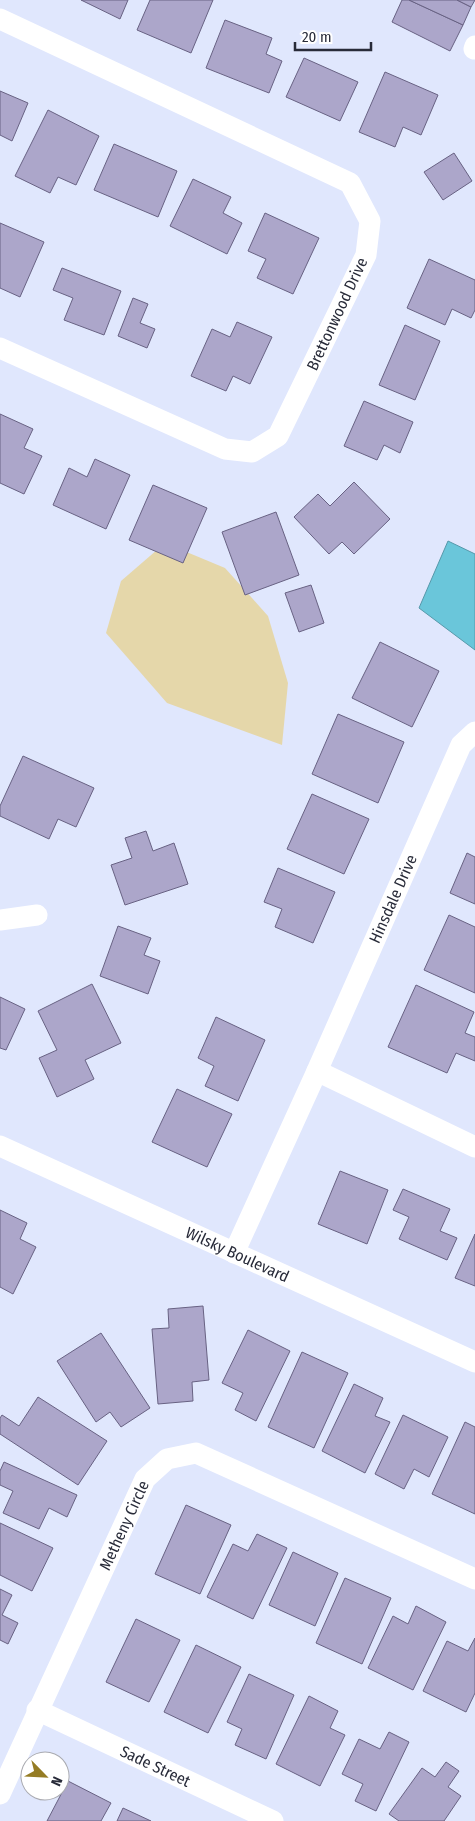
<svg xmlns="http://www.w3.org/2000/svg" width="475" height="1821" font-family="'Fira Sans Condensed',sans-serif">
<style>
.green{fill:#e5d7aa}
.water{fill:#6ac6da;stroke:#5698aa}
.building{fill:#aca6ca;stroke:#686283}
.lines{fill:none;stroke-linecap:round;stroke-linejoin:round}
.minor{stroke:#fff;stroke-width:21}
.labels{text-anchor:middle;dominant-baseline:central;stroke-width:5;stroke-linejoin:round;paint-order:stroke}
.street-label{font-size:16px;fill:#282b39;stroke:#fff}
</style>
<rect width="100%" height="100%" fill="#e0e7fd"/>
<polygon class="green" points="165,543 225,568 268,616 288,683 282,745 167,703 106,633 121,581"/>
<polygon class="water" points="448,541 475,554 475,650 419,608"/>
<g class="building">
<polygon points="81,0 128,0 120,19"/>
<polygon points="150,0 213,0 191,53 137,30"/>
<polygon points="402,0 409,0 463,25 450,51 392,22"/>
<polygon points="409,0 457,0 471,7 463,25"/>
<polygon points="457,0 475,0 471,7"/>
<polygon points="225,20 272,38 266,54 282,61 269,93 206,68"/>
<polygon points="304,58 358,82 340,121 286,97"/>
<polygon points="385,72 438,95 421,135 403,127 395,147 359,132"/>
<polygon points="0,91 28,103 12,141 0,135"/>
<polygon points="48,110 99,136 76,185 58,177 50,193 15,176"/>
<polygon points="114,144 177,171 158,217 94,190"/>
<polygon points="454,153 472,181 443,200 424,172"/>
<polygon points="193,179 231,197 223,213 242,223 227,254 170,226"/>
<polygon points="265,213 319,238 293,294 257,278 266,259 248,251"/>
<polygon points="0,223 44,242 20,297 0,288"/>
<polygon points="429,259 475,280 475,310 471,318 452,309 445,325 407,308"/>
<polygon points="62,268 121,291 104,335 64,320 73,298 53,290"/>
<polygon points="133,298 148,304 140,323 155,329 147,348 118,336"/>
<polygon points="237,322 272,337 250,384 233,376 226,391 191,376 212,329 230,337"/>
<polygon points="405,325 440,341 415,400 379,385"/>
<polygon points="364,401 413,422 400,453 384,445 377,460 344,446"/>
<polygon points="0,414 33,429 24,448 42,456 24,494 0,483"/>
<polygon points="95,459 130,475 106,529 53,505 69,468 87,477"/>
<polygon points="354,482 390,519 354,554 342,542 329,554 294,517 318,494 330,506"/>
<polygon points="153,485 207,508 183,563 129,540"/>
<polygon points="276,512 299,575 245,595 222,532"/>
<polygon points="311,585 324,623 299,632 285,593"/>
<polygon points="380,642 439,671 412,727 352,698"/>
<polygon points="338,714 404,742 378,803 312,774"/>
<polygon points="23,756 94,788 76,827 58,819 49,839 0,816 0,806"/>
<polygon points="312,794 369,819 344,874 287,849"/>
<polygon points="146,831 153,851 174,843 188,884 125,905 111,865 132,858 125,838"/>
<polygon points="467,853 475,857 475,904 450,893"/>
<polygon points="278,868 335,892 313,943 275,927 282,909 264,902"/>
<polygon points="449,915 475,927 475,993 424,970"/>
<polygon points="118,926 151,938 144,955 160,961 148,994 100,976"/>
<polygon points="92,984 121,1043 85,1060 94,1079 57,1097 39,1058 57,1050 38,1011"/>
<polygon points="416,985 474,1012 465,1033 475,1037 475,1061 456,1053 447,1073 388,1047"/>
<polygon points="0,997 25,1009 6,1050 0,1048"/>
<polygon points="216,1017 265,1040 238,1101 205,1086 214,1066 198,1058"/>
<polygon points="177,1089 232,1114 207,1167 152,1142"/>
<polygon points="340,1171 388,1190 367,1244 318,1224"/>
<polygon points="403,1189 450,1209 440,1231 457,1238 447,1260 399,1239 409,1217 393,1210"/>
<polygon points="0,1210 27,1223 20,1239 36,1247 13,1294 0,1287"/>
<polygon points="475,1234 475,1286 455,1278"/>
<polygon points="203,1306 209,1380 192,1382 193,1401 158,1404 152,1329 169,1328 168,1309"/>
<polygon points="248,1330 290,1351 256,1421 235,1410 243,1393 222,1383"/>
<polygon points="101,1333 150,1408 121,1427 110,1412 96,1422 57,1361"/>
<polygon points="302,1352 348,1373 314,1448 268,1427"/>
<polygon points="354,1384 383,1398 375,1416 390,1422 365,1473 322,1451"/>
<polygon points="38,1397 107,1441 78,1485 0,1434 0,1418 2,1415 19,1426"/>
<polygon points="403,1415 448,1437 429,1477 414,1469 404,1489 375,1474"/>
<polygon points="465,1422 475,1427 475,1514 432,1494"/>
<polygon points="4,1462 77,1495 67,1517 49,1508 39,1529 3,1513 13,1491 0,1485 0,1471"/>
<polygon points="186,1505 231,1525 200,1594 155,1574"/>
<polygon points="0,1523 53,1548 32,1591 0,1575"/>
<polygon points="257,1534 287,1548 253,1619 207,1597 233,1544 248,1551"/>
<polygon points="293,1552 338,1573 315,1626 269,1605"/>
<polygon points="345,1578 391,1598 362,1664 316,1643"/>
<polygon points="0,1589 12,1595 2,1615 18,1623 8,1644 0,1640"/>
<polygon points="416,1606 446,1622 413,1690 368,1668 393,1616 408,1624"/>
<polygon points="136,1619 180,1640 149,1702 106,1682"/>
<polygon points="475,1638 475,1693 466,1712 423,1691 447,1641 468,1651"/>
<polygon points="196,1645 241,1667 208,1733 164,1712"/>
<polygon points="249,1674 294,1695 266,1759 235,1745 242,1729 227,1722"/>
<polygon points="309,1696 338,1711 330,1728 345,1735 320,1786 276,1764"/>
<polygon points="389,1732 409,1742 376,1811 355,1801 363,1784 342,1774 359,1739 380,1749"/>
<polygon points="446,1762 459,1771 448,1787 461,1796 444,1821 399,1821 389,1814 422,1768 435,1777"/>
<polygon points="68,1781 111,1803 101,1821 47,1821"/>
<polygon points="123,1808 151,1821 117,1821"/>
</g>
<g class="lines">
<g class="minor">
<polyline points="0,19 350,183 370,221 366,255 278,436 252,452 225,449 0,348"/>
<polyline points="474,49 475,46"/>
<polyline points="475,732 461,745 317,1071 475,1147"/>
<polyline points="0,920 37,915"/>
<path id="s1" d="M0 1146 475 1362"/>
<polyline points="234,1253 317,1071"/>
<path id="s2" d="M37 1710 273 1821"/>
<path id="s3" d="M0 1794 145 1479 167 1459 196 1453 475 1579"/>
</g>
</g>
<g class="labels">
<g class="street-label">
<text transform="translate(337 314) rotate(-65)">Brettonwood Drive</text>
<text transform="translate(393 899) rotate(-66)">Hinsdale Drive</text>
<text stroke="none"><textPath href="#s1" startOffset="261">Wilsky Boulevard</textPath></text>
<text stroke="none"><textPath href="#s3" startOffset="296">Metheny Circle</textPath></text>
<text stroke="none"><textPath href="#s2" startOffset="131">Sade Street</textPath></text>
</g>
</g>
<g transform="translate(45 1776) rotate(114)"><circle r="24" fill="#ffffff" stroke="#a9aab0"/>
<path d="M0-4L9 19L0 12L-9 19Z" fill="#957c24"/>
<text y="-8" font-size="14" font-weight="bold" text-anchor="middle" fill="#282b39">N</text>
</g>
<path d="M295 42v8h76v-8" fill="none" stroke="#282b39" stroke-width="2.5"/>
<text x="302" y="42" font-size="15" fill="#282b39" stroke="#ffffff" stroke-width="4" paint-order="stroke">20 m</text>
</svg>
